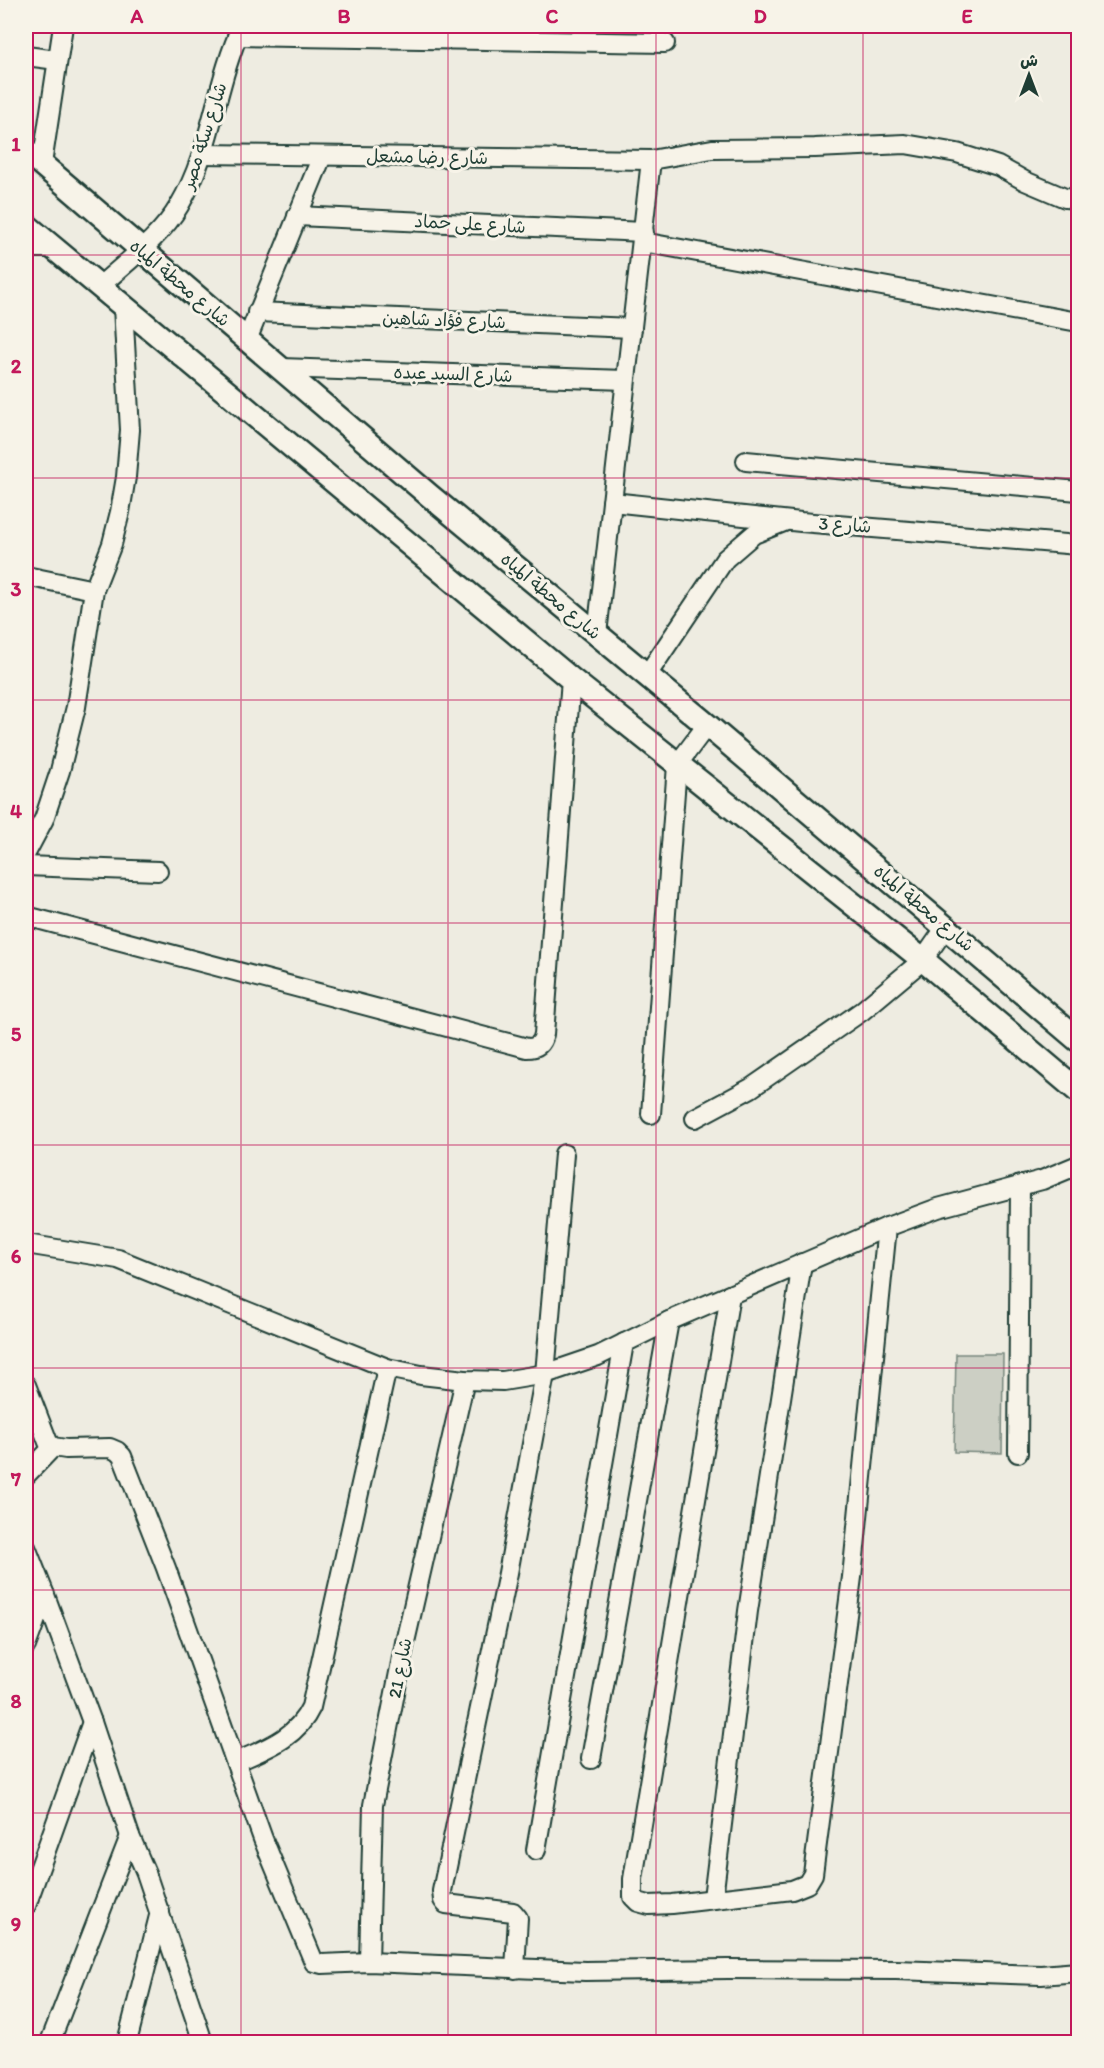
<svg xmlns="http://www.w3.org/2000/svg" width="1104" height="2068" font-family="Itim,'Playpen Sans Arabic',sans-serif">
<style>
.green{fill:#cccfc4;stroke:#76867c;stroke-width:1.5}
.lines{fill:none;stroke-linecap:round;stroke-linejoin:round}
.minor-casing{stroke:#1f3d34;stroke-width:22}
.tertiary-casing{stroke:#1f3d34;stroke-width:27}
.minor{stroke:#f7f3e8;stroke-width:18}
.tertiary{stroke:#f7f3e8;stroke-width:22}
.grid{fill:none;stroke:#c2185b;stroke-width:1.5;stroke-opacity:0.55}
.labels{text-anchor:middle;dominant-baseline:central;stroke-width:6;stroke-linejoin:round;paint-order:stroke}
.street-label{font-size:18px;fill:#1f3d34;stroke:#f7f3e8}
.neatline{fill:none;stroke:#c2185b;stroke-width:2}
.grid-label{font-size:20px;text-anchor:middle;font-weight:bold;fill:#c2185b}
</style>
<rect width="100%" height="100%" fill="#eeece1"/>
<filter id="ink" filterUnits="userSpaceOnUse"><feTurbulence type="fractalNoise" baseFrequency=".0167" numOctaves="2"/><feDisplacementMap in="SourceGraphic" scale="12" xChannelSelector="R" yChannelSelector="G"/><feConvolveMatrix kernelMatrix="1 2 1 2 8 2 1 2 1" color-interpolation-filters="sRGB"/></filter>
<g filter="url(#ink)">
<polygon class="green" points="956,1354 1003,1354 1002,1453 954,1452"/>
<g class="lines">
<defs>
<g id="minor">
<polyline points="237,36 665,43"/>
<polyline points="26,56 57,60"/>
<polyline points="202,154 651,160 712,149 815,148 905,144 957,153 998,166 1025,181 1065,198 1078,199"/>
<polyline points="42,164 63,26"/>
<polyline points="297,216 644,232"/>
<polyline points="643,242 1078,322"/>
<polyline points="26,248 52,248"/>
<path d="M99 287C125 263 161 237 179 206 212 151 215 84 242 26"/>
<polyline points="257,312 632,328"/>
<polyline points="247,340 322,156"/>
<polyline points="281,368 625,380"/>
<polyline points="746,461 1078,491"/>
<polyline points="612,502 801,522 1078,545"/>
<polyline points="26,576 94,590"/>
<polyline points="597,634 651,160"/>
<polyline points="647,675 725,559 754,534 784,522"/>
<polyline points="26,853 44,819 60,771 76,707 94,590 112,544 120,512 126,477 130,430 123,307"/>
<polyline points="26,866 158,871"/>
<path d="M26 916 527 1048C537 1048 542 1044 544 1034L571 679"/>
<polyline points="651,1114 677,765 707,725"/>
<polyline points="695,1118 751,1088 862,1011 923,960 946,927"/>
<polyline points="26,1244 118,1259 387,1368 421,1375 465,1380 503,1381 545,1374 598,1356 669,1321 887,1227 938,1208 1042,1180 1078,1165"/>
<polyline points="730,1295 633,1879 633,1897 638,1902 649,1905 672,1904 792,1890 807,1884 813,1874 852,1577 887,1227"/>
<polyline points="26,1385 48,1442 53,1447 66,1449 110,1448 117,1451 122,1456 166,1568 263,1839 314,1962 322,1964 369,1962 585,1971 728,1969 896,1970 1041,1975 1078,1972"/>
<polyline points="1018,1453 1020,1185"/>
<polyline points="26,1475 53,1447"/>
<polyline points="26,1547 45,1595 92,1722 130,1836 146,1873 203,2042"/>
<polyline points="26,1646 45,1595"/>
<polyline points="591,1759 669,1321"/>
<path d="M236 1762C265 1749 296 1739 311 1707L387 1368"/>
<polyline points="536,1850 624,1343"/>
<polyline points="713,1898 748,1611 802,1263"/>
<polyline points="26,1906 92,1722"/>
<polyline points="369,1962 373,1805 405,1642 465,1380"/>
<polyline points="515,1969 518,1918 513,1912 446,1904 443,1900 442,1891 508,1573 545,1374 564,1154"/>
<polyline points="50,2042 130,1836"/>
<polyline points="127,2042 160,1912"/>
</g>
<g id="tertiary">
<polyline points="26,151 430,496 707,725 1078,1040"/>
<polyline points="26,225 571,679 923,960 1078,1091"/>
</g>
</defs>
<use href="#minor" class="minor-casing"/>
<use href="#tertiary" class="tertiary-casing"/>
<use href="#minor" class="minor"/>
<use href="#tertiary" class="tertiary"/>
</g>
</g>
<path class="grid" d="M241 26V2042M448 26V2042M656 26V2042M863 26V2042M26 255H1078M26 478H1078M26 700H1078M26 923H1078M26 1145H1078M26 1368H1078M26 1590H1078M26 1813H1078"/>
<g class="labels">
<g class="street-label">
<text transform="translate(204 136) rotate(-72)">شارع سكة مصر</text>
<text transform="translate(427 157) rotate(1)">شارع رضا مشعل</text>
<text transform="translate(470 224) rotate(3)">شارع على حماد</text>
<text transform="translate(180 283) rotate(40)">شارع محطة المياه</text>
<text transform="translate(444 320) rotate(2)">شارع فؤاد شاهين</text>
<text transform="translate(453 374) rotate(2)">شارع السيد عبده</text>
<text transform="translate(845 525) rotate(4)">شارع 3</text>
<text transform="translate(551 596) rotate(40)">شارع محطة المياه</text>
<text transform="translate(924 908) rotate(40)">شارع محطة المياه</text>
<text transform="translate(400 1668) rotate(-79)">شارع 21</text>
</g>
</g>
<rect width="1104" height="2068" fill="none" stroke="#f7f3e8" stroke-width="66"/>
<g transform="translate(1029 75)" stroke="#f7f3e8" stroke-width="4.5" paint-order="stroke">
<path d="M0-4.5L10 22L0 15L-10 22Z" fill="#1f3d34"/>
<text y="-9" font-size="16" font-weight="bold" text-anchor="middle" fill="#1f3d34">ش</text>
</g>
<rect x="33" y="33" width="1038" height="2002" class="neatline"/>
<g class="grid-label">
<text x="137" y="23">A</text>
<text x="344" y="23">B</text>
<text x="552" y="23">C</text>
<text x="760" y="23">D</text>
<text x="967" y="23">E</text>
<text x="16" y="151">1</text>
<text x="16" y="373">2</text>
<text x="16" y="596">3</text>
<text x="16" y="818">4</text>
<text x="16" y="1041">5</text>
<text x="16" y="1263">6</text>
<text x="16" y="1486">7</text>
<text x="16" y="1708">8</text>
<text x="16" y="1931">9</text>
</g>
</svg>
